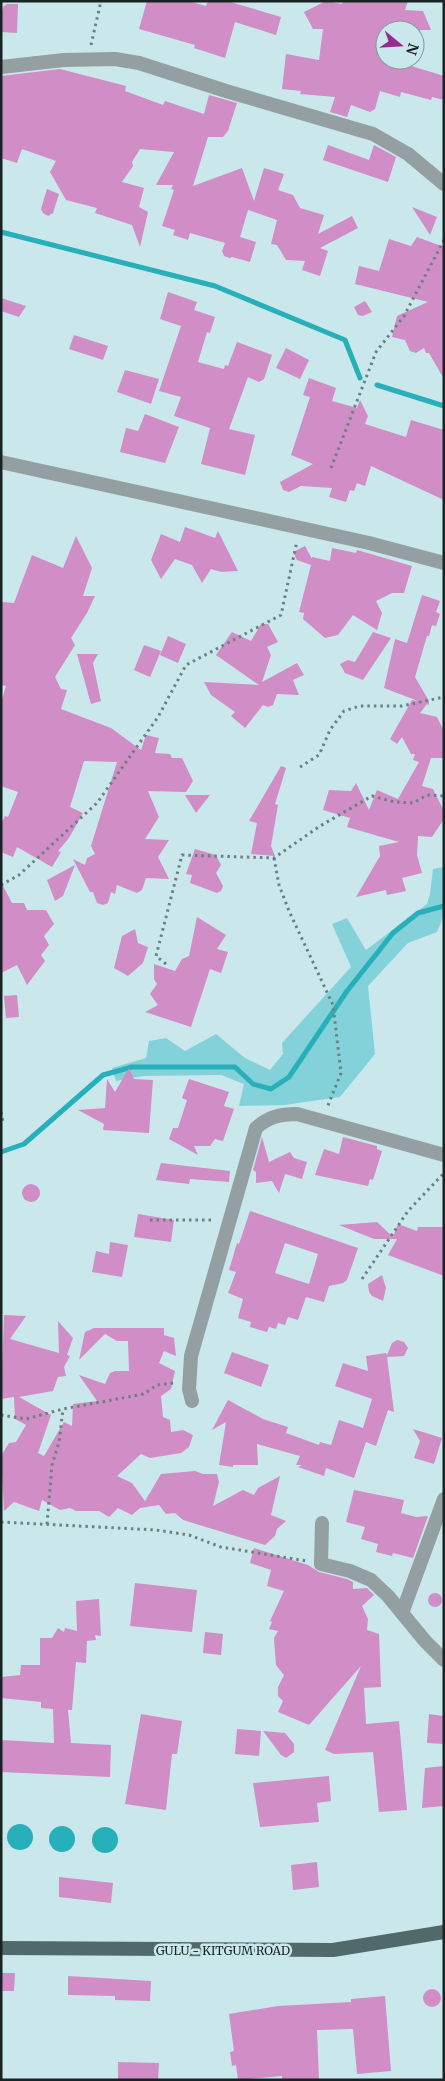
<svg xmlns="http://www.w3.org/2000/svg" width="445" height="2081" font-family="Merriweather,serif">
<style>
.green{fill:#83d2da}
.water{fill:#27afba}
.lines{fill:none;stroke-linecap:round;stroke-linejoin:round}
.stream{stroke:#27afba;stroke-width:5}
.building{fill:#d08dc6;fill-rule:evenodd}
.path{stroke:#6c8082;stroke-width:3;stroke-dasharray:2.5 4;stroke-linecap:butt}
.minor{stroke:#939fa0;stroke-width:14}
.primary{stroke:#52696b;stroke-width:14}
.labels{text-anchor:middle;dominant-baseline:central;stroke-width:5;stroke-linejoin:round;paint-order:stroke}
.street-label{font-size:12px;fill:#182324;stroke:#cae8eb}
</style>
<rect width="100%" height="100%" fill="#cae8eb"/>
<polygon class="green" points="444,867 444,915 437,932 408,943 368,986 375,1054 340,1097 284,1105 239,1106 244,1084 221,1075 143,1076 116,1081 112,1068 146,1058 149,1041 166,1038 185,1051 216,1034 245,1058 270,1070 283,1054 282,1043 351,967 332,924 347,918 366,950 427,904 430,894 433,869"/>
<g class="water">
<circle cx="20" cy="1837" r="13"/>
<circle cx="62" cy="1839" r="13"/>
<circle cx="105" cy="1840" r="13"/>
</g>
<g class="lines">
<g class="stream">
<polyline points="1,232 215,286 345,340 360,378"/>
<polyline points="377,385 444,406"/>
<polyline points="1,1152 24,1144 103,1075 132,1067 235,1067 253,1084 271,1089 289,1077 347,991 393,933 418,913 444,906"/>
</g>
</g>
<g class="building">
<polygon points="147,1 188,1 206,6 208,1 227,1 281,17 276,35 235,22 225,58 194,48 195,45 139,29"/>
<polygon points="326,1 342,4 343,1 408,1 405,10 423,11 431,30 385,30 385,60 392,60 444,76 444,100 432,97 431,100 401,92 400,97 380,91 375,109 370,112 351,105 347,117 330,112 335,97 300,94 301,91 282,89 286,54 319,60 323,29 313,29 304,12"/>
<polygon points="7,4 18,4 17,33 1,32 1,16 3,7"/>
<polygon points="60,69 126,86 125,91 163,105 165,101 204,114 209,95 237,103 228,131 223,137 208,137 193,186 242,168 254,201 264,168 284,174 278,190 293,195 300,208 324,215 318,234 352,216 358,228 320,248 328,251 320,276 302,270 305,261 286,260 277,245 271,244 277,220 248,210 240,237 256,242 250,262 232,257 230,258 224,256 222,251 225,243 190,233 188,240 173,235 175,230 162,226 174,190 171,189 173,185 156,185 174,152 140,149 132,162 133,166 122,182 144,188 139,207 148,212 140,247 132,225 95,213 97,208 66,200 50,172 56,161 22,149 17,163 1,158 1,76"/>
<polygon points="328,145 369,160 374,145 396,157 388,182 323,160"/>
<polygon points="47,189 59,194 53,213 48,216 43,213 41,209"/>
<polygon points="412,207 437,217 430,235"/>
<polygon points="417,237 444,247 444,379 429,353 426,353 424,348 416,353 410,351 405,340 392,337 397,316 428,302 355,284 359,266 379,271 389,239 411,246"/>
<polygon points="168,292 197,302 194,310 215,317 210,333 207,332 198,362 224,369 225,365 228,366 237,342 272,355 264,379 259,382 248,377 229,429 255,435 245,475 201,464 210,428 174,416 181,397 159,391 181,326 160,319"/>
<polygon points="1,298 26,306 19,317 1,311"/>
<polygon points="365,301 372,312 363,316 358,315 354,307"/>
<polygon points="74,335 108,346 103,360 69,349"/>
<polygon points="286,348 309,360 300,379 276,368"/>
<polygon points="125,370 159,379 151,404 117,392"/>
<polygon points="309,378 336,388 332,401 357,408 360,400 368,416 365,424 406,437 411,420 444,430 444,500 371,466 365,486 357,483 354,491 350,490 346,502 329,497 332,488 301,486 289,492 283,490 280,482 313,464 291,455 310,397 303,395"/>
<polygon points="145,414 179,427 165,463 120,452 126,428 138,431"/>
<polygon points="185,527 215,538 218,531 238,571 221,572 211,569 202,583 192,565 175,559 161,579 151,560 161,534 180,542"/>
<polygon points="76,536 92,568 83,596 95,596 87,613 71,638 75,645 55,677 61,689 67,690 61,709 111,728 141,750 146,735 159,738 155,753 170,754 172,758 182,758 193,781 186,792 148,791 159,817 145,839 169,840 158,857 169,879 146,878 142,890 137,893 117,885 115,894 111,892 108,903 103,905 97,903 93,892 90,892 73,859 85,865 87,858 95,854 91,846 117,762 84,761 70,807 83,813 69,838 58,851 61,852 52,867 17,847 13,857 1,852 1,824 5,816 8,817 18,792 1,786 1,703 6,686 1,685 1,602 14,603 32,555 63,568"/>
<polygon points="305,546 312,559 312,557 330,561 332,548 356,553 357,550 412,566 404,593 392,593 376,601 382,613 377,630 353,615 338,635 325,638 303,619 304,613 299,612 311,565 297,560 293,552"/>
<polygon points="422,595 440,601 436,612 440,614 436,626 432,625 429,636 427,636 415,677 429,701 429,705 427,704 420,713 437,717 444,731 444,758 431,758 422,786 433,789 444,811 444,819 432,837 418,836 417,855 422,873 402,878 406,891 387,895 386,890 356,897 380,856 379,846 399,842 347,827 350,818 323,810 329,790 351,791 356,783 369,810 377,790 398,799 419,762 413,760 415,754 411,754 402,737 397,744 390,739 412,700 418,701 384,688 395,639 407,643"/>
<polygon points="261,624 268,624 278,642 267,647 271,655 262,682 297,663 304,675 293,680 299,695 277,694 273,705 268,707 263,705 245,728 231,716 235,712 211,695 204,682 259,685 216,655 232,632 251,641"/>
<polygon points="373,632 391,638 363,680 345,673 340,664 348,660 355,662"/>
<polygon points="168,636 186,644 178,663 160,655"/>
<polygon points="144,645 161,651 150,677 134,670"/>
<polygon points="77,654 98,654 93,663 101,701 91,704"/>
<polygon points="281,766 286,768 275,804 278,805 271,846 275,856 251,854 257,823 249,821"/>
<polygon points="185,795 210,795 196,813"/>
<polygon points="195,849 216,855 221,865 216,873 223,886 221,891 217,893 190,883 192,875 186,874"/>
<polygon points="75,865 63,896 55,901 47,880"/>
<polygon points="1,882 12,903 24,903 27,910 46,910 54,924 44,936 49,945 41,955 45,961 27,985 17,965 1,973"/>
<polygon points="197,917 226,935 217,949 228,952 221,973 210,969 191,1027 145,1012 158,1005 150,994 157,984 154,979 154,964 175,971 182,959 189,956"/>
<polygon points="135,929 138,943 148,947 143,963 128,976 114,968 122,936"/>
<polygon points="17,995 19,1017 6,1018 4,996"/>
<polygon points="129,1068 134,1079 153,1080 149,1133 103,1130 104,1124 78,1110 105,1108 107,1079 115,1092"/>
<polygon points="189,1079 229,1092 224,1106 234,1109 223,1141 215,1139 210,1146 194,1146 198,1155 169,1139 173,1128 178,1128 187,1100 182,1098"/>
<polygon points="262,1137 269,1162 290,1152 294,1158 307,1162 302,1179 285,1174 279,1193 272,1181 256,1183 256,1172 253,1170"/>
<polygon points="343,1137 377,1146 377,1149 382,1151 373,1180 370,1179 368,1186 315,1175 324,1149 339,1154"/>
<polygon points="161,1163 230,1171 229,1182 190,1179 189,1184 156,1180"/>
<circle cx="31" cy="1193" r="9"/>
<path d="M250 1211 358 1248 347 1280 343 1283 329 1286 324 1302 306 1297 298 1320 288 1317 285 1325 278 1323 276 1329 269 1327 267 1332 250 1327 251 1322 238 1318 243 1299 228 1293 236 1272 229 1270 237 1243 239 1244ZM285 1243 318 1254 309 1284 275 1273Z"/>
<polygon points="138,1214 174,1220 171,1242 134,1237"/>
<polygon points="377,1222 393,1237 398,1224 417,1231 418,1227 444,1227 444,1276 388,1255 397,1239 374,1239 339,1225"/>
<polygon points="110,1242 128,1245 122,1277 92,1272 96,1251 109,1254"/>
<polygon points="382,1275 386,1288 383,1301 372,1296 369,1292 368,1284"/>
<polygon points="4,1315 26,1316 10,1339 59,1353 58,1321 73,1338 67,1355 70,1356 64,1367 66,1376 58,1377 53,1391 19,1397 51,1415 38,1453 44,1456 64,1422 72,1426 73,1404 97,1401 79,1375 105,1384 110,1373 115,1371 129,1371 128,1341 117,1341 105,1334 79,1360 85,1332 94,1328 164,1328 164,1335 174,1338 176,1356 164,1351 159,1363 175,1371 171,1389 161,1396 163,1417 170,1420 171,1432 183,1430 193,1435 189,1447 181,1453 150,1458 141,1454 117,1476 132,1483 145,1501 161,1474 195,1471 203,1474 217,1474 219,1482 213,1506 243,1490 254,1495 258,1488 280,1476 271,1515 286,1521 277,1529 275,1536 265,1545 183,1520 175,1513 166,1514 159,1505 140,1508 132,1515 118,1508 109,1517 99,1511 76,1511 70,1508 60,1510 42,1500 39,1511 14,1502 4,1511 1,1456 9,1443 16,1442 26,1425 15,1419 14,1397 1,1399"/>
<polygon points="397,1340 404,1342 408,1348 404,1356 387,1357 394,1412 388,1410 376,1446 366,1442 354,1478 326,1468 324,1476 298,1467 302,1465 296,1465 300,1456 257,1444 258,1465 233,1465 233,1467 219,1465 226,1422 212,1430 228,1400 263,1419 288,1427 286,1433 319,1445 320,1442 331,1445 339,1420 363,1428 372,1399 335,1386 343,1363 368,1371 366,1356 386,1353 387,1355 392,1343"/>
<polygon points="232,1352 269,1365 261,1387 224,1373"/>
<polygon points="413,1429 442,1438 434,1464 414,1458 420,1441"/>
<polygon points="354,1490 404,1500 401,1513 416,1517 428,1516 413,1558 393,1553 392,1556 376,1552 378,1544 361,1539 365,1527 346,1522"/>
<polygon points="254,1548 308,1565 319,1572 347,1579 353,1582 353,1589 367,1588 374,1595 362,1606 368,1619 367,1630 379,1634 381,1687 364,1688 366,1724 399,1721 407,1810 379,1812 373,1752 334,1754 325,1750 361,1666 309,1725 278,1712 283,1701 278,1696 278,1687 284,1675 276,1665 274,1638 278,1631 269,1629 272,1622 270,1621 284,1591 267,1586 271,1570 250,1563"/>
<polygon points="135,1583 197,1590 192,1632 130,1626"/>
<circle cx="435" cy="1600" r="7"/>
<polygon points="99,1599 101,1636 95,1635 96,1640 87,1641 86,1663 76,1662 72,1710 68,1710 71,1743 111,1745 110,1777 1,1772 1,1740 54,1743 53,1709 41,1708 41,1702 1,1698 1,1677 20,1675 21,1665 40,1665 40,1638 52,1638 58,1628 64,1632 65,1628 77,1631 76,1601"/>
<polygon points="205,1632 223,1634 221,1655 203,1653"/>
<polygon points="141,1714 182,1721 177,1754 172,1754 166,1810 125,1804"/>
<polygon points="429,1714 444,1716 444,1744 427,1743"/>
<polygon points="237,1729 261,1731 259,1756 235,1754"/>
<polygon points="263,1731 285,1733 294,1744 294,1752 286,1758 281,1755"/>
<polygon points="444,1766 444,1806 422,1808 425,1768"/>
<polygon points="329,1776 331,1801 317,1803 319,1822 260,1827 253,1783"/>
<polygon points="317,1862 319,1887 293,1890 291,1865"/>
<polygon points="59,1877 113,1883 111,1903 59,1897"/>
<polygon points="1,1973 15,1973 14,1991 1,1991"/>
<polygon points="68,1976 151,1981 150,2001 115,2000 115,1996 68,1995"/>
<circle cx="432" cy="1998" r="9"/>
<polygon points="385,1996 391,2071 357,2074 353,2029 317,2030 319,2080 282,2080 282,2076 238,2080 236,2065 232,2066 230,2052 234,2051 229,2014 278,2006 351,2002 351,1999"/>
<polygon points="118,2062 159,2063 158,2080 118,2080"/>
</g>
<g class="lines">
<g class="path">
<polyline points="91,45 101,1"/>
<polyline points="331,468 376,352 404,316 444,240"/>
<polyline points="300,767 319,755 330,730 344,711 360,706 402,706 444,697"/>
<polyline points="274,858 279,885 289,911 333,1005 341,1073 327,1108"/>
<polyline points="1,885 19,875 97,803 158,717 186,665 281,615 297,541"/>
<polyline points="166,964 156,956 182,855 274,858 320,826 372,796 395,802 413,803 427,795 444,796"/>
<polyline points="1,1112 3,1122 1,1124"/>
<polyline points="150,1220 214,1220"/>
<polyline points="362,1279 408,1211 444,1173"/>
<polyline points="1,1415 26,1419 63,1409 144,1394 157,1385 174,1383"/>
<polyline points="1,1522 156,1530 189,1535 221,1547 307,1561"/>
<polyline points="47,1524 52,1465 59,1442 63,1409"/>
</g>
<g class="minor">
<polyline points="1,67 64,60 115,59 139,63 226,91 373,134 408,154 444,184"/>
<polyline points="1,462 369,543 444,563"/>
<path d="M192 1401 189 1389 191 1356 256 1128C268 1117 280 1114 297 1114L444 1155"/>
<polyline points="322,1523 321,1564 350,1571 371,1580 388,1596 425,1641 444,1660"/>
<polyline points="402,1613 444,1499"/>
</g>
<polyline class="primary" points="1,1948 333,1950 444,1932"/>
</g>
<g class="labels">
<g class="street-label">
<text x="223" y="1950">GULU - KITGUM ROAD</text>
</g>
</g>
<rect width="445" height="2081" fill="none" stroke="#182324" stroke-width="5"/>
<g transform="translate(400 45) rotate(108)"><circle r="24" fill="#cae8eb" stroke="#83999b"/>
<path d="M0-4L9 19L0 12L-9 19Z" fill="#982c8d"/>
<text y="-8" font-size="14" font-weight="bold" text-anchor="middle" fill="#182324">N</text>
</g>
</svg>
